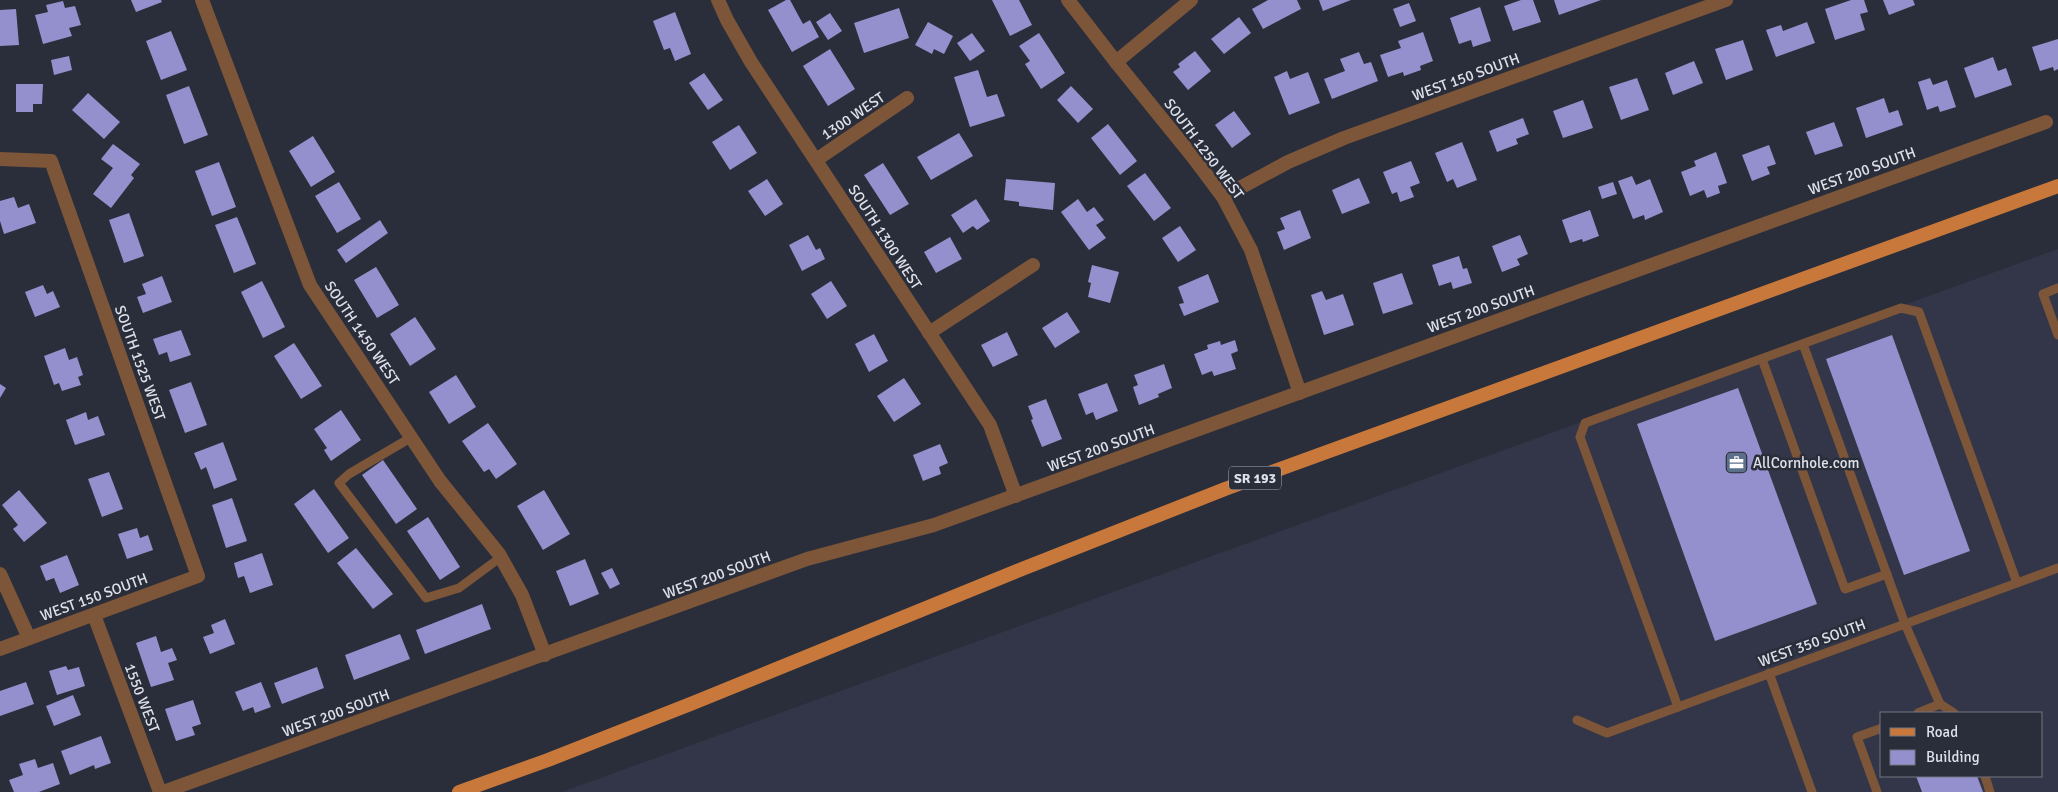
<svg xmlns="http://www.w3.org/2000/svg" width="2058" height="792" font-family="Signika,sans-serif">
<style>
.built{fill:#323648;fill-rule:evenodd}
.building{fill:#9390cd}
.lines{fill:none;stroke-linecap:round;stroke-linejoin:round}
.service{stroke:#7d5539;stroke-width:9}
.minor{stroke:#7d5539;stroke-width:14}
.primary{stroke:#c9783b;stroke-width:14}
.labels{text-anchor:middle;dominant-baseline:central;stroke-width:5;stroke-linejoin:round;paint-order:stroke}
.shield{fill:#2a2e3a;stroke:#a8abb4;stroke-width:1}
.shield-label{font-size:14px;font-weight:bold;fill:#dee1e9}
.street-label{font-size:15px;fill:#dee1e9;stroke:#2a2e3a}
.poi-label{font-size:15px;fill:#dee1e9;stroke:#2a2e3a;text-anchor:start}
</style>
<rect width="100%" height="100%" fill="#2a2e3a"/>
<path class="built" d="M2058 249V792H562ZM1882 713H2042V776H1882Z"/>
<g class="building">
<polygon points="131,0 161,0 162,2 136,12"/>
<polygon points="786,0 790,0 803,24 810,20 819,37 792,52 768,10"/>
<polygon points="992,0 1019,0 1032,25 1010,36"/>
<polygon points="1268,0 1297,0 1301,9 1263,29 1252,9"/>
<polygon points="1319,0 1351,0 1323,11"/>
<polygon points="1521,0 1533,0 1541,22 1513,31 1504,6"/>
<polygon points="1554,0 1601,0 1559,15"/>
<polygon points="1851,0 1864,0 1868,12 1860,14 1865,30 1835,40 1825,9"/>
<polygon points="1883,0 1913,0 1915,5 1889,15"/>
<polygon points="63,1 65,8 75,6 81,25 69,28 72,36 43,44 35,15 48,12 46,5"/>
<polygon points="1409,3 1416,21 1400,27 1393,9"/>
<polygon points="1480,7 1491,41 1473,47 1471,40 1459,44 1450,18"/>
<polygon points="899,8 909,38 864,53 854,23"/>
<polygon points="16,9 19,45 0,46 0,10"/>
<polygon points="675,12 691,54 675,61 670,48 664,50 653,21"/>
<polygon points="830,13 842,31 828,40 816,22"/>
<polygon points="1239,17 1251,33 1224,54 1211,39"/>
<polygon points="928,22 953,36 944,54 934,49 932,54 915,45"/>
<polygon points="1807,22 1815,43 1776,57 1766,30 1781,25 1783,31"/>
<polygon points="171,31 187,70 161,80 146,41"/>
<polygon points="1423,32 1433,61 1420,66 1421,70 1404,76 1403,72 1388,77 1380,55 1401,48 1398,41"/>
<polygon points="972,33 985,51 970,61 957,43"/>
<polygon points="1039,33 1065,73 1041,89 1025,64 1030,61 1019,46"/>
<polygon points="2058,39 2058,69 2054,71 2053,67 2040,71 2032,47"/>
<polygon points="1743,40 1753,70 1726,80 1715,49"/>
<polygon points="830,49 855,89 828,106 803,66"/>
<polygon points="1195,51 1211,71 1188,90 1173,72 1180,67 1178,64"/>
<polygon points="1359,52 1364,64 1371,62 1378,81 1332,99 1324,79 1345,71 1340,59"/>
<polygon points="69,56 72,70 54,75 51,60"/>
<polygon points="1993,57 1998,71 2006,68 2012,85 1975,98 1964,68"/>
<polygon points="1694,61 1703,83 1673,95 1665,73"/>
<polygon points="978,70 987,97 997,94 1005,116 970,127 954,77"/>
<polygon points="1287,71 1290,79 1308,72 1320,103 1289,115 1274,77"/>
<polygon points="704,73 723,100 708,110 689,83"/>
<polygon points="1637,78 1649,110 1621,120 1609,87"/>
<polygon points="1930,78 1933,85 1947,80 1956,107 1940,112 1938,106 1927,110 1918,82"/>
<polygon points="16,84 43,84 42,104 33,104 33,112 16,112"/>
<polygon points="189,86 208,135 184,144 166,95"/>
<polygon points="1071,86 1093,109 1078,123 1057,100"/>
<polygon points="88,93 120,122 104,139 72,110"/>
<polygon points="1884,98 1889,113 1898,110 1903,125 1866,138 1856,108"/>
<polygon points="1583,100 1593,128 1563,138 1553,111"/>
<polygon points="1234,111 1251,134 1232,148 1215,125"/>
<polygon points="1523,118 1529,134 1516,139 1518,144 1497,152 1489,131"/>
<polygon points="1834,122 1843,146 1815,155 1806,132"/>
<polygon points="1108,124 1137,161 1120,175 1091,138"/>
<polygon points="739,125 757,153 730,170 712,142"/>
<polygon points="959,133 973,156 931,180 917,157"/>
<polygon points="313,136 335,172 311,187 289,151"/>
<polygon points="1462,142 1477,180 1457,188 1453,179 1447,182 1435,153"/>
<polygon points="113,144 140,164 131,175 134,178 111,208 93,194 113,168 101,159"/>
<polygon points="1769,145 1776,164 1767,167 1770,174 1752,181 1742,155"/>
<polygon points="1716,152 1727,183 1718,186 1720,193 1707,198 1704,190 1690,196 1681,172 1696,166 1694,161"/>
<polygon points="1411,161 1420,183 1410,187 1414,197 1400,202 1397,192 1392,194 1383,172"/>
<polygon points="219,162 236,207 212,216 195,171"/>
<polygon points="883,163 909,204 890,215 864,175"/>
<polygon points="1145,173 1171,208 1154,221 1127,186"/>
<polygon points="1632,176 1636,185 1650,179 1663,212 1645,220 1644,215 1633,219 1618,181"/>
<polygon points="1359,178 1370,203 1342,214 1332,190"/>
<polygon points="767,179 783,204 765,216 748,191"/>
<polygon points="1006,179 1055,183 1053,210 1019,206 1019,202 1004,200"/>
<polygon points="339,182 361,219 337,233 315,196"/>
<polygon points="1613,182 1617,194 1602,199 1598,187"/>
<polygon points="14,197 18,208 29,204 36,223 4,234 0,221 0,201"/>
<polygon points="976,199 990,221 977,230 973,226 963,233 951,215"/>
<polygon points="1078,199 1087,212 1094,207 1104,220 1096,225 1106,238 1089,250 1061,212"/>
<polygon points="1300,210 1311,238 1284,250 1277,232 1285,229 1280,218"/>
<polygon points="1590,210 1599,236 1583,242 1582,239 1570,243 1562,220"/>
<polygon points="129,213 144,256 124,263 109,220"/>
<polygon points="237,217 256,264 234,273 215,225"/>
<polygon points="380,220 388,233 346,263 337,250"/>
<polygon points="1180,226 1196,250 1178,262 1162,238"/>
<polygon points="808,235 816,250 820,248 825,259 802,271 789,245"/>
<polygon points="1520,235 1528,254 1517,259 1520,265 1502,272 1492,246"/>
<polygon points="950,237 962,259 936,273 924,252"/>
<polygon points="1459,256 1463,269 1467,268 1472,283 1453,289 1451,282 1439,286 1432,265"/>
<polygon points="1092,265 1119,272 1110,303 1088,297 1091,283 1088,282"/>
<polygon points="376,267 399,305 377,318 354,280"/>
<polygon points="1402,273 1413,304 1383,314 1373,283"/>
<polygon points="1208,274 1219,302 1184,316 1179,304 1184,303 1178,287"/>
<polygon points="162,276 172,302 143,313 137,297 146,294 142,284"/>
<polygon points="262,281 285,327 263,338 241,292"/>
<polygon points="831,281 847,306 827,319 811,294"/>
<polygon points="43,285 47,294 53,291 60,307 35,317 25,292"/>
<polygon points="1322,291 1326,300 1343,294 1354,325 1324,335 1311,295"/>
<polygon points="1067,312 1080,332 1055,348 1042,328"/>
<polygon points="415,317 436,349 410,366 390,334"/>
<polygon points="181,330 191,355 170,362 167,352 159,355 153,339"/>
<polygon points="1007,332 1018,355 993,367 981,345"/>
<polygon points="874,334 888,361 869,372 855,344"/>
<polygon points="1892,335 1970,551 1904,575 1826,359"/>
<polygon points="1235,340 1238,351 1231,354 1236,369 1214,376 1212,371 1202,375 1194,354 1208,349 1207,345 1220,341 1221,345"/>
<polygon points="294,343 322,386 301,399 274,356"/>
<polygon points="65,348 69,360 77,357 83,375 78,377 81,385 62,391 59,383 54,385 44,356"/>
<polygon points="1164,364 1172,388 1158,394 1159,397 1139,405 1133,387 1138,385 1134,375"/>
<polygon points="456,375 476,407 449,424 429,392"/>
<polygon points="904,378 921,404 894,422 877,396"/>
<polygon points="191,382 207,425 185,433 169,390"/>
<polygon points="1107,383 1118,411 1096,420 1093,412 1086,415 1078,394"/>
<polygon points="0,384 6,388 0,398"/>
<polygon points="1738,388 1817,604 1715,641 1637,424"/>
<polygon points="1046,399 1062,439 1042,447 1031,420 1033,419 1028,406"/>
<polygon points="341,410 361,440 331,461 324,450 327,448 314,429"/>
<polygon points="86,412 88,420 98,416 105,435 75,445 66,420"/>
<polygon points="488,423 517,464 496,479 489,469 484,472 462,441"/>
<polygon points="223,442 237,480 214,489 206,467 201,470 194,453"/>
<polygon points="940,444 948,463 939,467 941,474 923,481 913,455"/>
<polygon points="383,460 417,509 396,524 362,475"/>
<polygon points="109,472 123,509 102,517 88,479"/>
<polygon points="314,489 349,538 328,553 294,504"/>
<polygon points="19,490 47,523 24,542 13,529 18,525 2,505"/>
<polygon points="544,490 570,534 543,550 517,506"/>
<polygon points="232,498 247,541 226,548 212,505"/>
<polygon points="428,517 460,567 440,580 407,531"/>
<polygon points="137,528 140,538 148,535 153,550 127,559 118,534"/>
<polygon points="356,548 393,594 373,609 337,563"/>
<polygon points="262,553 273,585 250,593 244,576 238,578 234,563"/>
<polygon points="67,555 79,585 60,593 54,578 46,581 40,566"/>
<polygon points="585,559 599,594 570,606 556,571"/>
<polygon points="612,568 620,584 610,589 601,573"/>
<polygon points="482,604 491,629 425,654 416,630"/>
<polygon points="225,619 235,644 210,654 203,637 214,633 211,625"/>
<polygon points="400,634 410,659 354,680 345,655"/>
<polygon points="156,636 161,652 172,648 177,660 168,663 174,680 151,687 136,643"/>
<polygon points="66,666 68,670 79,667 85,686 57,695 49,671"/>
<polygon points="317,667 324,688 282,704 274,683"/>
<polygon points="26,682 34,704 0,716 0,691"/>
<polygon points="261,682 271,707 255,713 253,707 243,711 235,692"/>
<polygon points="73,695 81,715 54,726 46,706"/>
<polygon points="193,700 201,724 192,727 195,735 176,741 165,709"/>
<polygon points="101,736 111,763 95,769 94,765 70,775 61,751"/>
<polygon points="35,759 38,768 53,763 60,784 39,792 14,792 9,780 23,775 19,764"/>
<polygon points="1916,776 1977,776 1983,792 1922,792"/>
</g>
<g class="lines">
<g class="service">
<polyline points="2058,288 2043,294 2058,335"/>
<polyline points="1803,344 1905,624 1940,704 1918,713"/>
<polyline points="1762,359 1845,589 1887,574"/>
<polyline points="412,437 349,474 339,483 426,598 459,588 501,557"/>
<polyline points="1769,673 1812,792"/>
<polyline points="1940,704 1954,713"/>
<polyline points="1678,707 1580,437 1585,423 1901,308 1919,312 2017,583"/>
<polyline points="1577,720 1607,733 2058,568"/>
<polyline points="1985,776 1990,792"/>
<polyline points="1877,792 1857,737 1882,728"/>
</g>
<g class="minor">
<polyline points="202,0 310,285 440,481 499,554 522,595 545,655"/>
<polyline points="718,0 727,20 751,62 990,425 1016,496"/>
<polyline points="1068,0 1116,62 1193,157 1223,197 1251,250 1300,393"/>
<polyline points="1116,62 1191,0"/>
<polyline points="0,159 51,161 198,576 0,649"/>
<polyline points="816,160 907,98"/>
<polyline points="1223,197 1288,162 1344,138 1726,0"/>
<polyline points="929,333 1033,265"/>
<polyline points="0,574 29,638"/>
<polyline points="94,615 160,792"/>
<polyline points="163,792 807,559 934,525 2046,122"/>
</g>
<polyline class="primary" points="459,792 548,760 693,703 1022,569 1225,489 2058,186"/>
</g>
<defs>
<symbol id="office-square" viewBox="-11 -11 22 22"><rect x="-9" y="-9" width="18" height="18" rx="4" fill="#5c6f8a" stroke="#2a2e3a"/><path d="M-6-3h4V-5.5h4V-3h4V5H-6ZM-1-4.5V-3h2v-1.5ZM-6 0V1H6V0Z" fill="#fff"/></symbol>
</defs>
<g fill-rule="evenodd">
<use href="#office-square" x="1724" y="450" width="25" height="25"/>
</g>
<g class="labels">
<rect class="shield" x="1229" y="466.5" width="52" height="23" rx="4"/>
<g class="shield-label">
<text x="1255" y="478">SR 193</text>
</g>
<g class="street-label">
<text transform="translate(1466 77) rotate(-20)">WEST 150 SOUTH</text>
<text transform="translate(853 116) rotate(-34)">1300 WEST</text>
<text transform="translate(1204 149) rotate(53)">SOUTH 1250 WEST</text>
<text transform="translate(1862 171) rotate(-20)">WEST 200 SOUTH</text>
<text transform="translate(885 237) rotate(57)">SOUTH 1300 WEST</text>
<text transform="translate(1481 309) rotate(-20)">WEST 200 SOUTH</text>
<text transform="translate(362 333) rotate(56)">SOUTH 1450 WEST</text>
<text transform="translate(140 363) rotate(70)">SOUTH 1525 WEST</text>
<text transform="translate(1101 448) rotate(-20)">WEST 200 SOUTH</text>
<text transform="translate(717 575) rotate(-20)">WEST 200 SOUTH</text>
<text transform="translate(94 597) rotate(-20)">WEST 150 SOUTH</text>
<text transform="translate(1812 643) rotate(-20)">WEST 350 SOUTH</text>
<text transform="translate(142 698) rotate(69)">1550 WEST</text>
<text transform="translate(336 713) rotate(-20)">WEST 200 SOUTH</text>
</g>
<g class="poi-label">
<text x="1753" y="463">AllCornhole.com</text>
</g>
</g>
<rect x="1880" y="712" width="162" height="65" fill="#2a2e3a" stroke="#727680"/>
<rect x="1890" y="728" width="25" height="8" fill="#c9783b" stroke="#727680"/>
<text x="1926" y="737" font-size="15" fill="#dee1e9">Road</text>
<rect x="1890" y="750" width="25" height="15" fill="#9390cd" stroke="#727680"/>
<text x="1926" y="762" font-size="15" fill="#dee1e9">Building</text>
</svg>
